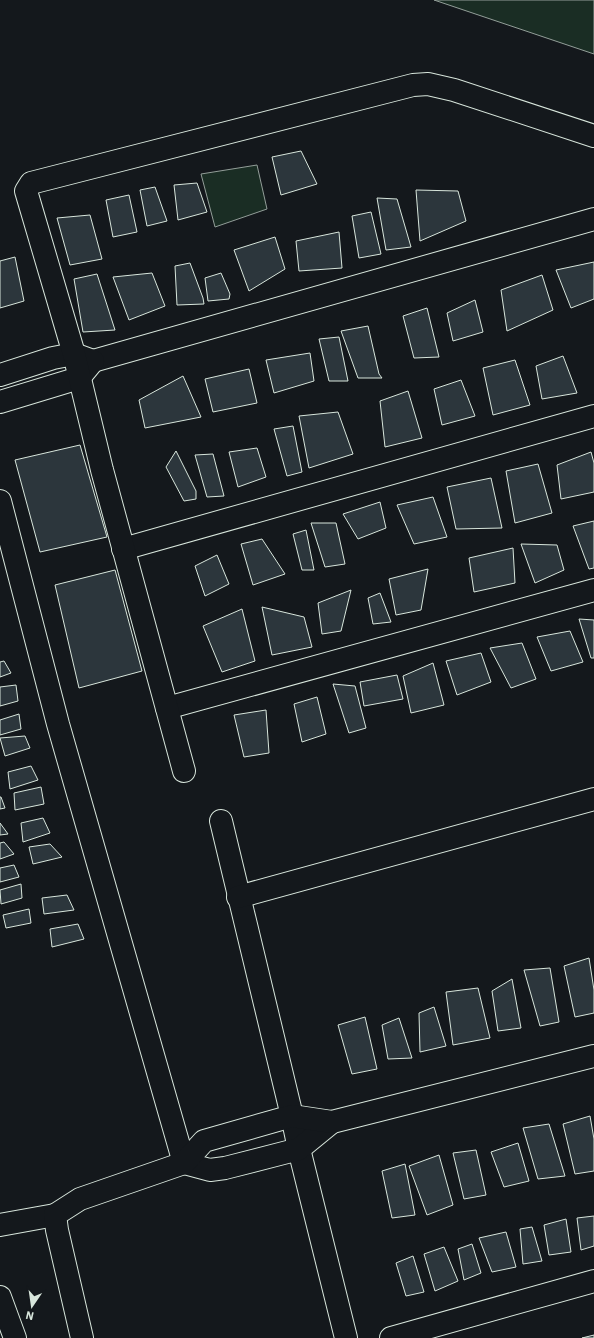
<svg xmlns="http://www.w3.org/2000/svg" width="594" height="1338" font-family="'IBM Plex Sans',sans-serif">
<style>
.green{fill:#1a2d24;stroke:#939e99}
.building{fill:#2c363c;stroke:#d8e6dc}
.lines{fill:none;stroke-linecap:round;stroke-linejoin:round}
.street-casing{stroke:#d8e6dc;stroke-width:24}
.street{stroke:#14181c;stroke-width:22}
</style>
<rect width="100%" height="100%" fill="#14181c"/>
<g class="green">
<polygon points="434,0 594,0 594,54"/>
<polygon points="257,165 267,209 215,227 201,174"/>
</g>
<g class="building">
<polygon points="301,151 317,184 281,195 272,157"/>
<polygon points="197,183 207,212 178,220 174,185"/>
<polygon points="155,187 167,221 147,226 140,190"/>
<polygon points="416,190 458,191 466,221 420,241"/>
<polygon points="129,195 137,232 113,237 106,200"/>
<polygon points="377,198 397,199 411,247 386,250"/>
<polygon points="371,212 381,254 359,258 352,216"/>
<polygon points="90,215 102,259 70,265 57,218"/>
<polygon points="339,232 342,268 299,271 296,241"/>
<polygon points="275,237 285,269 249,291 234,250"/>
<polygon points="15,257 24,301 0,308 0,261"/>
<polygon points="594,262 594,299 571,308 556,270"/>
<polygon points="190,263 203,298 204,304 177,305 175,266"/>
<polygon points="152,273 165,306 129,320 113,277"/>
<polygon points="221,273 230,294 229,299 208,301 205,278"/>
<polygon points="97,274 115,330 83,332 74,279"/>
<polygon points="542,275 553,310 507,331 501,290"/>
<polygon points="475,300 483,332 453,341 447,313"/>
<polygon points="427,308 439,357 414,358 403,316"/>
<polygon points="368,326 379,374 382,378 358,378 341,331"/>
<polygon points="339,337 348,381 329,381 319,339"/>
<polygon points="310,353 314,381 274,393 266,360"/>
<polygon points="563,356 577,393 542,399 536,366"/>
<polygon points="515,360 530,405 493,415 483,368"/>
<polygon points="249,369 257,403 213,412 205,379"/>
<polygon points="183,376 201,417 145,428 139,400"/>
<polygon points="461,380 475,416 442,425 434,389"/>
<polygon points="408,391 422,438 385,447 380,401"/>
<polygon points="338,412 353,454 309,468 299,416"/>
<polygon points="293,426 302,472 287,476 274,429"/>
<polygon points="80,445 107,537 40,552 15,460"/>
<polygon points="257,448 266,477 238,487 229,452"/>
<polygon points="176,451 196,491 196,499 184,501 166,467"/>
<polygon points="591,452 594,463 594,492 561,499 557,465"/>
<polygon points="213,454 224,496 207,497 195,455"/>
<polygon points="538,464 552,513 515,523 506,471"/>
<polygon points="491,478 502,528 456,529 447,487"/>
<polygon points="433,497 447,537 414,544 397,505"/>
<polygon points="380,502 386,528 358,539 343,514"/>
<polygon points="594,521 594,568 589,569 573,526"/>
<polygon points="311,523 336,523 345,564 325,567"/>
<polygon points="306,530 314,570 302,570 293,534"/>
<polygon points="262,539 285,574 253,585 241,544"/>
<polygon points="521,544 557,545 564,570 535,583"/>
<polygon points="513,548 515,583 474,592 469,558"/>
<polygon points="217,555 229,584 205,596 195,566"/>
<polygon points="428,569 421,610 396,615 389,579"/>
<polygon points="115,570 142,671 79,688 55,585"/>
<polygon points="351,590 341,631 322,634 318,603"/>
<polygon points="380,593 391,622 373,624 368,598"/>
<polygon points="262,607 304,617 312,647 272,655"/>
<polygon points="242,609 255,661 222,672 203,626"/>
<polygon points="579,619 594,620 594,658 591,658"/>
<polygon points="570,631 583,662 551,671 537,637"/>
<polygon points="522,643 536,679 511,688 490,648"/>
<polygon points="481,653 491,682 457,695 446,661"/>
<polygon points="4,661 11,673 0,677 0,662"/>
<polygon points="433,663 444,705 411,713 403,676"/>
<polygon points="397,675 403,699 364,706 360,682"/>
<polygon points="333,684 355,686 366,728 349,733"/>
<polygon points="16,685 18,701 0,706 0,687"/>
<polygon points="317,697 326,734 302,742 294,704"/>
<polygon points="266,710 269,753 244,757 234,715"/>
<polygon points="19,714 21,729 0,735 0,720"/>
<polygon points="25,736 30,748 5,756 0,738"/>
<polygon points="31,766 38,780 10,789 8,772"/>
<polygon points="41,787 44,804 15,810 14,793"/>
<polygon points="0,797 1,797 5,808 0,809"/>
<polygon points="43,818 50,833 23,842 21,823"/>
<polygon points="0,823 8,834 0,835"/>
<polygon points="4,842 14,854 0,859 0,843"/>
<polygon points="50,844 62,857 33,864 29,847"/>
<polygon points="14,865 19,877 0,882 0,868"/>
<polygon points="21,884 22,898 1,904 0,890"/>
<polygon points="67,895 74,910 44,914 42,898"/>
<polygon points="29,909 31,923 6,928 3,915"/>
<polygon points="78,924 84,939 52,947 50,929"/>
<polygon points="589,958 594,990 594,1013 575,1017 564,966"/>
<polygon points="550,968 559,1022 540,1026 524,970"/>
<polygon points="512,979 521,1028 498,1031 492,991"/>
<polygon points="478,988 490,1038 453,1045 446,992"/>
<polygon points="434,1007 446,1046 420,1052 419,1013"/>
<polygon points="365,1017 377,1069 352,1074 338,1025"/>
<polygon points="399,1018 412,1058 388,1059 382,1025"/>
<polygon points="590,1116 594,1139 594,1171 575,1174 563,1124"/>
<polygon points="549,1124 565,1176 538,1179 523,1128"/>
<polygon points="518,1143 529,1181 504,1187 491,1152"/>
<polygon points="476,1150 486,1195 464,1199 453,1153"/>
<polygon points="439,1155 453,1205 427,1215 409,1166"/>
<polygon points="405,1164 415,1215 392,1218 382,1171"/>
<polygon points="594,1216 594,1246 581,1250 577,1218"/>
<polygon points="566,1219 571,1252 549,1255 544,1225"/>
<polygon points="532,1227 542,1261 523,1264 520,1229"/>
<polygon points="506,1232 516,1267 492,1272 479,1238"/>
<polygon points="472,1244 481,1273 464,1280 458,1249"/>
<polygon points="444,1247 458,1281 435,1291 424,1254"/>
<polygon points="413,1256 424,1292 406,1296 396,1263"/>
<polygon points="594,1335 594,1338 582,1338"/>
</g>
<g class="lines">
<defs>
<g id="street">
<polyline points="93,361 594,219"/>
<polyline points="0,375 53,358 74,354 93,361 79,378 0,402"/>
<polyline points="0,501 58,724 184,1163"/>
<polyline points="123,549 594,416"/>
<polyline points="167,708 594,590"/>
<polyline points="184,771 102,470 74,354 26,191 31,183 413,85 428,84 454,90 594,136"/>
<polyline points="221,821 292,1116 299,1149 346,1338"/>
<polyline points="238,897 594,799"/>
<polyline points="184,1163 210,1170 225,1168 299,1149 332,1122"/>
<polyline points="0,1225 55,1215"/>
<polyline points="0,1297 15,1338"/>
<polyline points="82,1338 57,1230 55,1215 80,1199 184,1163 204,1141 292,1116 332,1122 594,1056"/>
<polyline points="391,1338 594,1281"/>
</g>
</defs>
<use href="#street" class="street-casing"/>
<use href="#street" class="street"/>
</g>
<g transform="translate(32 1306) rotate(193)" stroke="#14181c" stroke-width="3" paint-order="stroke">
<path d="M0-3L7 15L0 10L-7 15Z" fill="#d8e6dc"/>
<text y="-6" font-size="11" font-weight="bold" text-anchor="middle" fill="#d8e6dc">N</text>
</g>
</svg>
